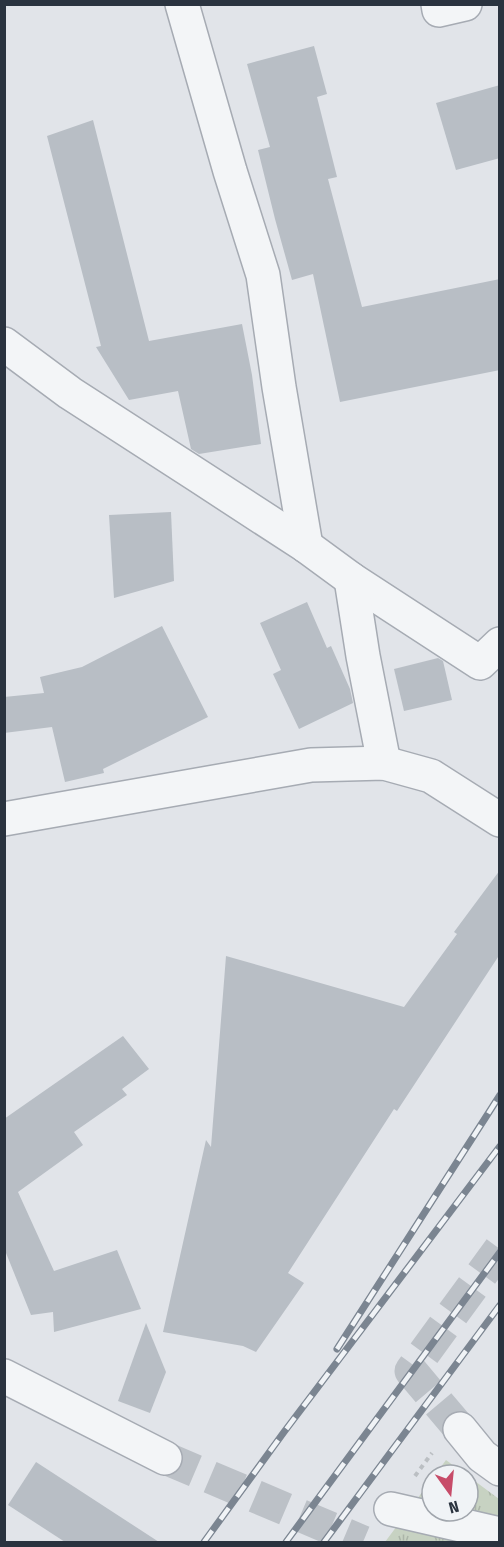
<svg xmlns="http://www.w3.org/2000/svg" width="504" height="1547" font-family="'Fira Sans Condensed',sans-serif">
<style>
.park{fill:url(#park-tufts)}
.building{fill:#b8bec5}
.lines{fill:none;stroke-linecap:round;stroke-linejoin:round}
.minor-tunnel{stroke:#bcc1c7;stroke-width:33;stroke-dasharray:33 16;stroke-linecap:butt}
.minor-casing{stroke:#a6abb3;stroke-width:36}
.path{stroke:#bbbfc3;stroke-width:4;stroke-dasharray:4.5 4.5;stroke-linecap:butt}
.minor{stroke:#f3f5f7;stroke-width:33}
.rail-casing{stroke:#7b8591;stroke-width:7}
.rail{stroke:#f0f3f6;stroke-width:4.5;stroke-dasharray:14;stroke-linecap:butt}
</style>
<defs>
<pattern id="park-tufts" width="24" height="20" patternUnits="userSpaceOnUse" patternTransform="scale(1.5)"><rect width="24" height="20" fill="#c7d2c2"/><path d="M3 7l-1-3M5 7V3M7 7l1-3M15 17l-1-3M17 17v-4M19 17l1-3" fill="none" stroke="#abb5a8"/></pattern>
</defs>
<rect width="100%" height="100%" fill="#e1e4e9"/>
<g class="park">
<polygon points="446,1460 466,1475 435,1475"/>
<polygon points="468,1476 499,1499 499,1542 385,1542 432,1479 432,1511 468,1511"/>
</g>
<g class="building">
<polygon points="314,46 327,94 317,97 337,177 328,179 362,307 500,279 500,370 340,402 313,274 292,280 275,219 258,150 270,147 247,64"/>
<polygon points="500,85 500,158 456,170 436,103"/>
<polygon points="93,120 149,341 242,324 252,375 261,444 199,454 191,449 178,391 129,400 96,347 101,346 47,136"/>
<polygon points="171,512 174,581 114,598 109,515"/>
<polygon points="307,602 327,648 331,646 350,689 353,703 299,729 273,674 281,670 260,623"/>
<polygon points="162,626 208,717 103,769 104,773 65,782 52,727 4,733 4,697 44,693 40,677 82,667"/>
<polygon points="438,658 443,661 452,700 404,711 394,669"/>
<polygon points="500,870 500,954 397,1111 394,1109 288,1273 304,1283 256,1352 243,1346 163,1332 206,1140 211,1147 226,956 404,1007 457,934 454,932"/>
<polygon points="123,1036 149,1069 122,1089 127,1095 74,1132 83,1145 18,1192 54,1271 117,1250 141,1309 54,1332 53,1312 31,1315 4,1248 4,1119"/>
<polygon points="146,1323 166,1372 150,1413 118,1401"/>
<polygon points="36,1462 159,1542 65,1542 8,1505"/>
</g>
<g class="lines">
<g class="minor-tunnel">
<polyline points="460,1429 411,1371 500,1249"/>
<polyline points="165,1458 363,1542"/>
</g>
<defs>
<g id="minor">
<polyline points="182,4 230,171 263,275 279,387 306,546"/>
<polyline points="438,4 439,10 465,4"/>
<polyline points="4,344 70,393 200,477 306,546 351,579 480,663 500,644"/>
<polyline points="351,579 363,656 384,763"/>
<polyline points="4,819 311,765 384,763 431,776 500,820"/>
<polyline points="4,1376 165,1458"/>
<polyline points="460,1429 482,1456 500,1469"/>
<polyline points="391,1509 500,1534"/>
</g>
</defs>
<use href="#minor" class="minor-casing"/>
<polyline class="path" points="415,1476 432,1453"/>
<use href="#minor" class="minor"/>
<defs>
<g id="rail">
<polyline points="337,1349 500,1095"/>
<polyline points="204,1542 284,1432 500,1146"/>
<polyline points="286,1542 500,1252"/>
<polyline points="324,1542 500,1305"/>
</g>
</defs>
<use href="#rail" class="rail-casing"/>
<use href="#rail" class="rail"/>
</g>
<rect width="504" height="1547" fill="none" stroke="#2a333f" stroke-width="12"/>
<g transform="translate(450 1493) rotate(165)"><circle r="28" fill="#f0f3f6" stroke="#a1a6ad" stroke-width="1.5"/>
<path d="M0-4.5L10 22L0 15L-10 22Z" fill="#c74c69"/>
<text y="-9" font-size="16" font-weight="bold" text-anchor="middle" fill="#2a333f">N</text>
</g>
</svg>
